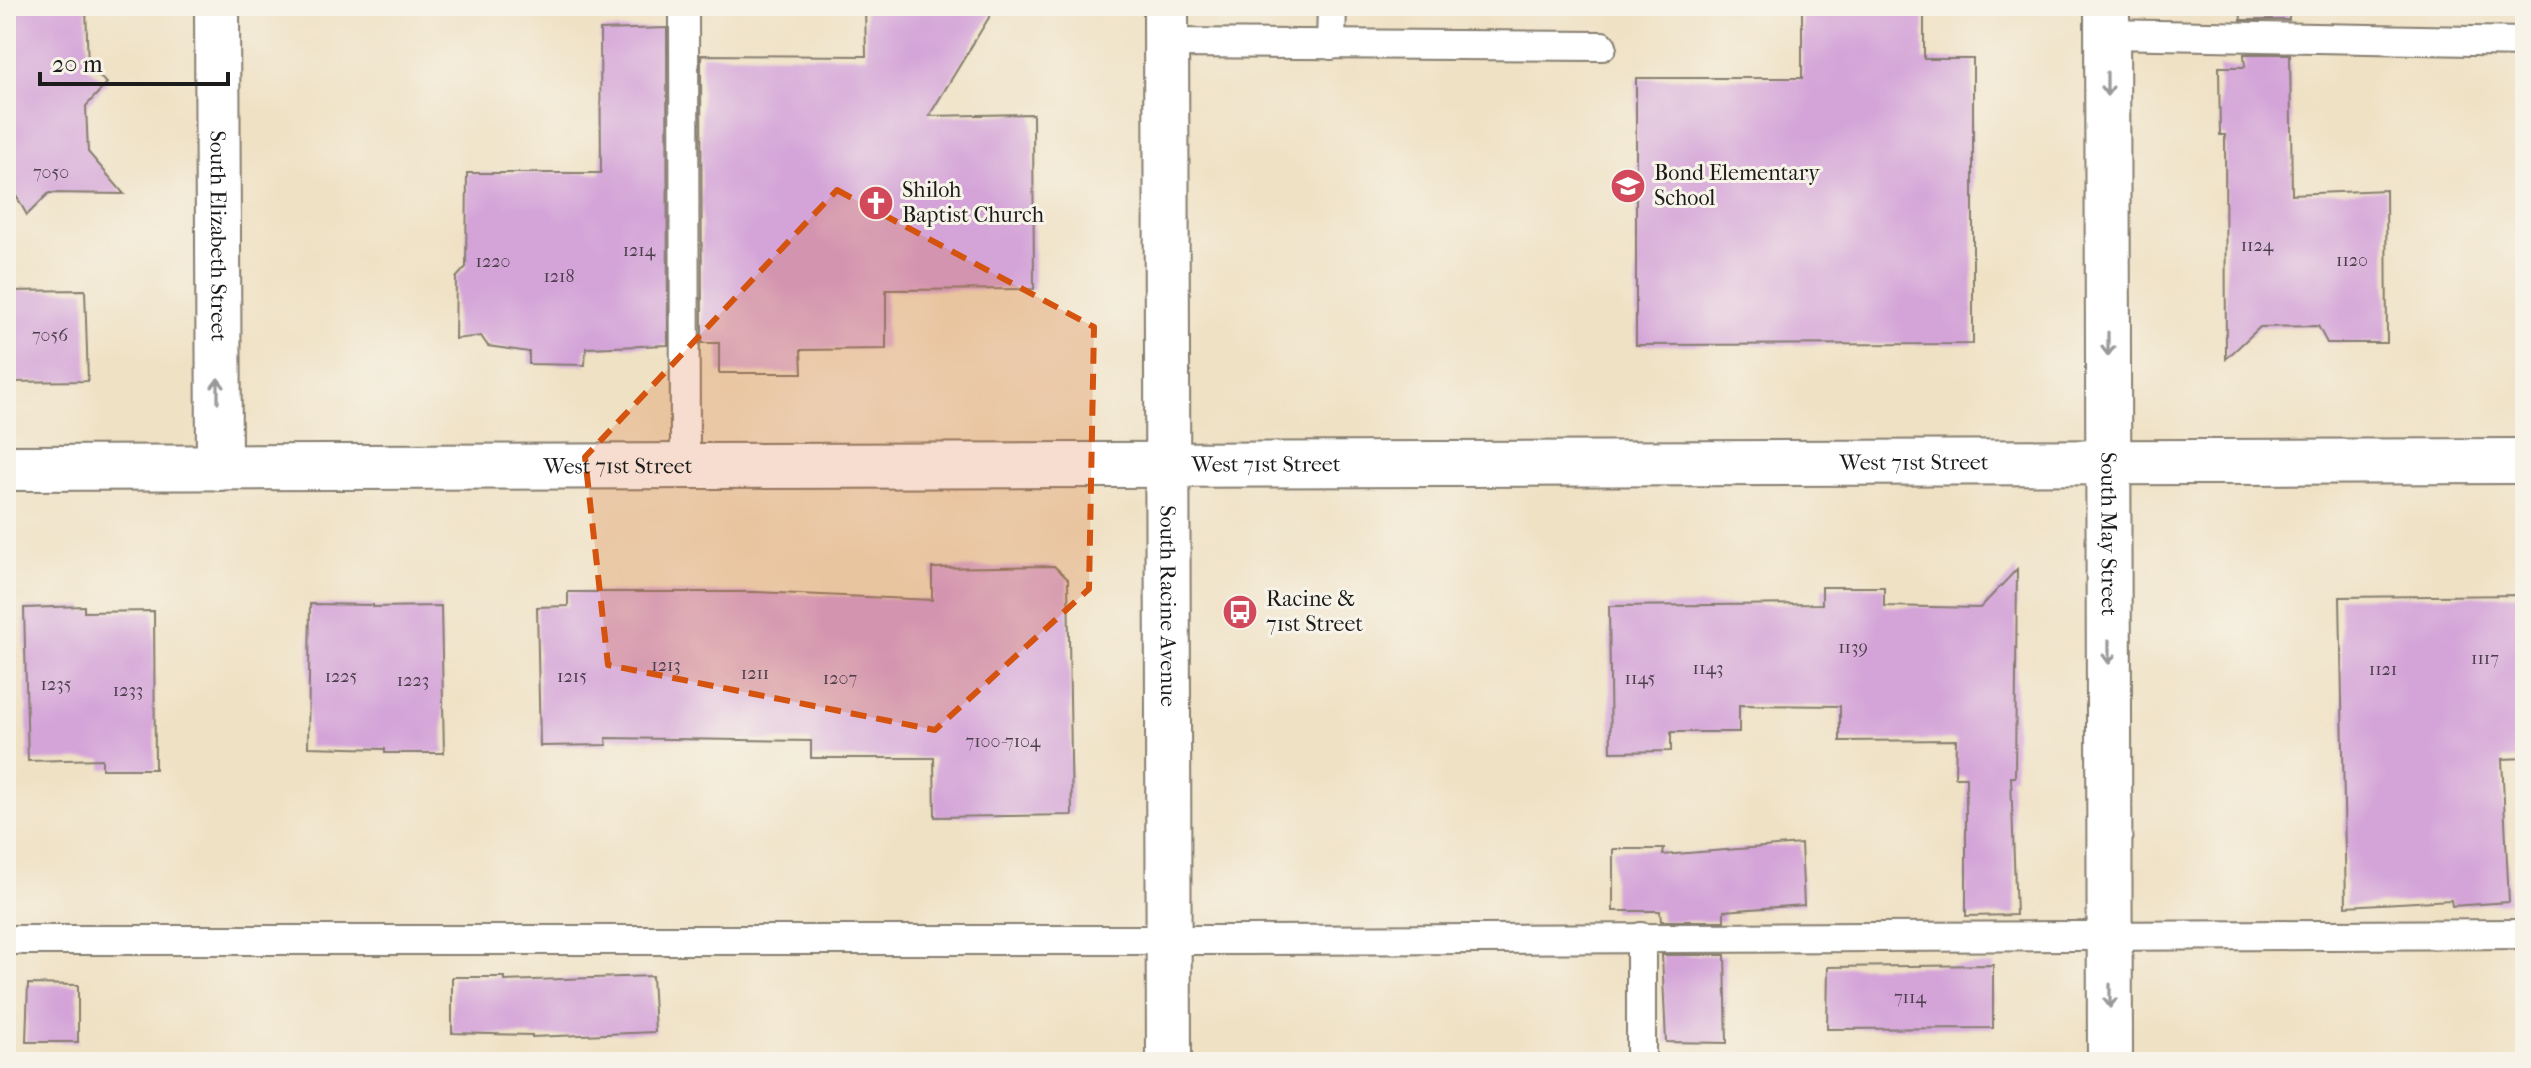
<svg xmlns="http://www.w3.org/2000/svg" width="2531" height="1068" font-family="'IM FELL French Canon',serif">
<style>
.building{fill:#d4a4d8}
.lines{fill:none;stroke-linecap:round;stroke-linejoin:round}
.service-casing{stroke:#867e70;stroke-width:32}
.minor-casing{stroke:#867e70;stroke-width:48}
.tertiary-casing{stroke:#867e70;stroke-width:48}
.secondary-casing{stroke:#867e70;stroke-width:48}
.service{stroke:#fff;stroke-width:28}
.minor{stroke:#fff;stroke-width:44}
.tertiary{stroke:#fff;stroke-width:44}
.secondary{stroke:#fff;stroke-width:44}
.oneway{stroke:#999}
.marked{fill:#d4530e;fill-opacity:0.2;stroke:#d4530e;stroke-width:6;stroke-dasharray:16 10;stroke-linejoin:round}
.labels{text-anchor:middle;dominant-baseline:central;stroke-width:6;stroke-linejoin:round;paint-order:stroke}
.number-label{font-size:18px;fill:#4a3e4b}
.poi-label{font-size:22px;fill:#1c1c1c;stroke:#f7f3e8;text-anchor:start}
.street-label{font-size:22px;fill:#1c1c1c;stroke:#f7f3e8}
</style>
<rect width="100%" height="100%" fill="#f7f3e8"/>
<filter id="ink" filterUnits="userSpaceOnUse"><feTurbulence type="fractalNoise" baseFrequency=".0125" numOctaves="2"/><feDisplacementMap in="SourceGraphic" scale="16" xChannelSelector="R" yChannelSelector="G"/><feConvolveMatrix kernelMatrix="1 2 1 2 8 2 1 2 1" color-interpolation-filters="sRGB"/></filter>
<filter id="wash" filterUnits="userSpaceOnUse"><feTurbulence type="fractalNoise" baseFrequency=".006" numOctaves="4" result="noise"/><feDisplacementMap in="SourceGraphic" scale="32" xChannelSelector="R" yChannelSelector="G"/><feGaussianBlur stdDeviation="1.8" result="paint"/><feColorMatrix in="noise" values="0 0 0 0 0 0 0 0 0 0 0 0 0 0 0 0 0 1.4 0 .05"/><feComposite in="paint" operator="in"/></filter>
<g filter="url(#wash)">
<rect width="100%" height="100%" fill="#efe1c4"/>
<g id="blocks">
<g class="building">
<polygon points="6,6 86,6 88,68 107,83 86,106 88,152 124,194 49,193 27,215 6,178"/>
<polygon points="865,6 996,6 929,116 1033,114 1034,289 886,290 886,349 801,350 802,373 719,373 719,343 702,343 701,55 866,56"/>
<polygon points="1802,6 1924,6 1924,59 1973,59 1973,344 1636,345 1636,78 1802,78"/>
<polygon points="2240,6 2289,6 2289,20 2241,20"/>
<polygon points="667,28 668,345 586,348 585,365 529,364 529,352 488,346 481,336 455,339 456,278 466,267 467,173 601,173 600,30"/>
<polygon points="2244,54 2290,54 2292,194 2386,190 2387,343 2327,343 2318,326 2260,327 2226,359 2225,135 2220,135 2219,67 2245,67"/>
<polygon points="85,290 88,381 6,382 6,291"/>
<polygon points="1054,566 1068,579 1072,815 935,817 934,758 811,758 811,741 606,738 607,745 540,746 537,607 568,606 568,592 755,592 932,600 932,568"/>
<polygon points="2017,569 2015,777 2011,777 2016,915 1966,916 1966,777 1955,777 1956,740 1840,741 1840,706 1739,705 1739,732 1671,732 1671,751 1611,752 1609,606 1822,604 1822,587 1884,587 1884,606 1980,608"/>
<polygon points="2522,595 2525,758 2502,759 2509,902 2452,906 2451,900 2346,906 2340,597"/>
<polygon points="310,604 373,605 373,607 441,606 444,753 385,753 385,749 308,747"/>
<polygon points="84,606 84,612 154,611 155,769 102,769 102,759 28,761 24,608"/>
<polygon points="1801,844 1804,905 1724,911 1724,921 1661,921 1660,911 1613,911 1613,849 1664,849 1663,855"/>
<polygon points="1662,955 1725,955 1727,1043 1666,1042"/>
<polygon points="1993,965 1993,1028 1827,1029 1828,967"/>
<polygon points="652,976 655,1032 532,1037 532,1035 452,1033 452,977 504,977 504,981"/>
<polygon points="28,984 78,985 78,1042 26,1042"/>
</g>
</g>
</g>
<g filter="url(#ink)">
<use href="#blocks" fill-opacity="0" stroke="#867e70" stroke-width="2"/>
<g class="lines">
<defs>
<g id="service">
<polyline points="684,6 685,467"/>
<polyline points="2107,34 2525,42"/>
<polyline points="1166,43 1602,46"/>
<polyline points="1331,45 1332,6"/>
<polyline points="1641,937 1641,1062"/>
<polyline points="6,940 1248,940 2525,934"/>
</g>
<g id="minor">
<path id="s1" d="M217 6 219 468"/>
<path id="s2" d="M2107 6 2110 1062"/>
</g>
<g id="tertiary">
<path id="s3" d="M1166 6 1169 1062"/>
</g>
<g id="secondary">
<path id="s4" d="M6 468 2525 461"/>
</g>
</defs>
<use href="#service" class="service-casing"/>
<use href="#minor" class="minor-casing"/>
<use href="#tertiary" class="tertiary-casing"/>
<use href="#secondary" class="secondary-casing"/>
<use href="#service" class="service"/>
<use href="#minor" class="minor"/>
<use href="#tertiary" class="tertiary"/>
<use href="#secondary" class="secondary"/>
</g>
<defs><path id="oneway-shaft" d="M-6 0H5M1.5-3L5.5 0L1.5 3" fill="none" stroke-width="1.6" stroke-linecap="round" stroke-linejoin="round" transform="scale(2)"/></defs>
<g class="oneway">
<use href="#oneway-shaft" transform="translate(2107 84) rotate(90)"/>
<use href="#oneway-shaft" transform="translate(2108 344) rotate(90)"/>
<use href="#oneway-shaft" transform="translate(218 390) rotate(-90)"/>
<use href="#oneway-shaft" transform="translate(2109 652) rotate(90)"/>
<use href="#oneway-shaft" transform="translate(2110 996) rotate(90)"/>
</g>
</g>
<path class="marked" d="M837 190 1094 327 1089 589 935 730 608 665 585 457Z"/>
<defs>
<symbol id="school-disc" viewBox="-11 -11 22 22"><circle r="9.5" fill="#d1495b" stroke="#f7f3e8"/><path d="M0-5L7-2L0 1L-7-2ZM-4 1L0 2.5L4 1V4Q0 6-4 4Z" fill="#fff"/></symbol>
<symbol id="church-disc" viewBox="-11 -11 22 22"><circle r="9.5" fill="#d1495b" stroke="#f7f3e8"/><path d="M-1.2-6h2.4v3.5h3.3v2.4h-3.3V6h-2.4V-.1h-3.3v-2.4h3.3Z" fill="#fff"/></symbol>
<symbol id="bus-disc" viewBox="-11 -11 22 22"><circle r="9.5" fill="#d1495b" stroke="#f7f3e8"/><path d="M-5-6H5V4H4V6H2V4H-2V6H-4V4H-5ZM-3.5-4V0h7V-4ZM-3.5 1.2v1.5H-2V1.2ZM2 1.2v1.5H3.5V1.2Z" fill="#fff"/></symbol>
</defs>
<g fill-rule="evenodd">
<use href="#school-disc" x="1608" y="166" width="40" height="40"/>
<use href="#church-disc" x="856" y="183" width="40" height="40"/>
<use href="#bus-disc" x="1220" y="592" width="40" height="40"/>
</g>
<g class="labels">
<g class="number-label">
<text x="51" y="172">7050</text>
<text x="2257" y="245">1124</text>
<text x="639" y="250">1214</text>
<text x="2352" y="260">1120</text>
<text x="493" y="261">1220</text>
<text x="559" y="276">1218</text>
<text x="50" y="335">7056</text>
<text x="1853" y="647">1139</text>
<text x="2485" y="658">1117</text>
<text x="666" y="665">1213</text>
<text x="1708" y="668">1143</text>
<text x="2383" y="669">1121</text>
<text x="755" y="673">1211</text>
<text x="341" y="676">1225</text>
<text x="572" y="676">1215</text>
<text x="840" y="678">1207</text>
<text x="1640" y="678">1145</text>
<text x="413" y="680">1223</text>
<text x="56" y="684">1235</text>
<text x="128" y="690">1233</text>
<text x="1003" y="741">7100-7104</text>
<text x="1910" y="997">7114</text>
</g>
<g class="poi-label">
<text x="1654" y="173">Bond Elementary<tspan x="1654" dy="25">School</tspan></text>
<text x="902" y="190">Shiloh<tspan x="902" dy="25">Baptist Church</tspan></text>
<text x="1266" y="599">Racine &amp;<tspan x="1266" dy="25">71st Street</tspan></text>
</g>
<g class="street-label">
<text stroke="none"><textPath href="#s1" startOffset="230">South Elizabeth Street</textPath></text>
<text stroke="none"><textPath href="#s4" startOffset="1908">West 71st Street</textPath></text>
<text stroke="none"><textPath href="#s4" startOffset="1260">West 71st Street</textPath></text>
<text stroke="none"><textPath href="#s4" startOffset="612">West 71st Street</textPath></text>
<text stroke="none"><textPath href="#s2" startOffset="528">South May Street</textPath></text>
<text stroke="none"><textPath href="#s3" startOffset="600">South Racine Avenue</textPath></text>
</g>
</g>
<rect width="2531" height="1068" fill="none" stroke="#f7f3e8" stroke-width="32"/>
<path d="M40 72v12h188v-12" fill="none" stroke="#1c1c1c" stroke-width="4"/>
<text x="52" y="72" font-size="24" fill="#1c1c1c" stroke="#f7f3e8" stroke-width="6" paint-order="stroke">20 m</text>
</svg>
